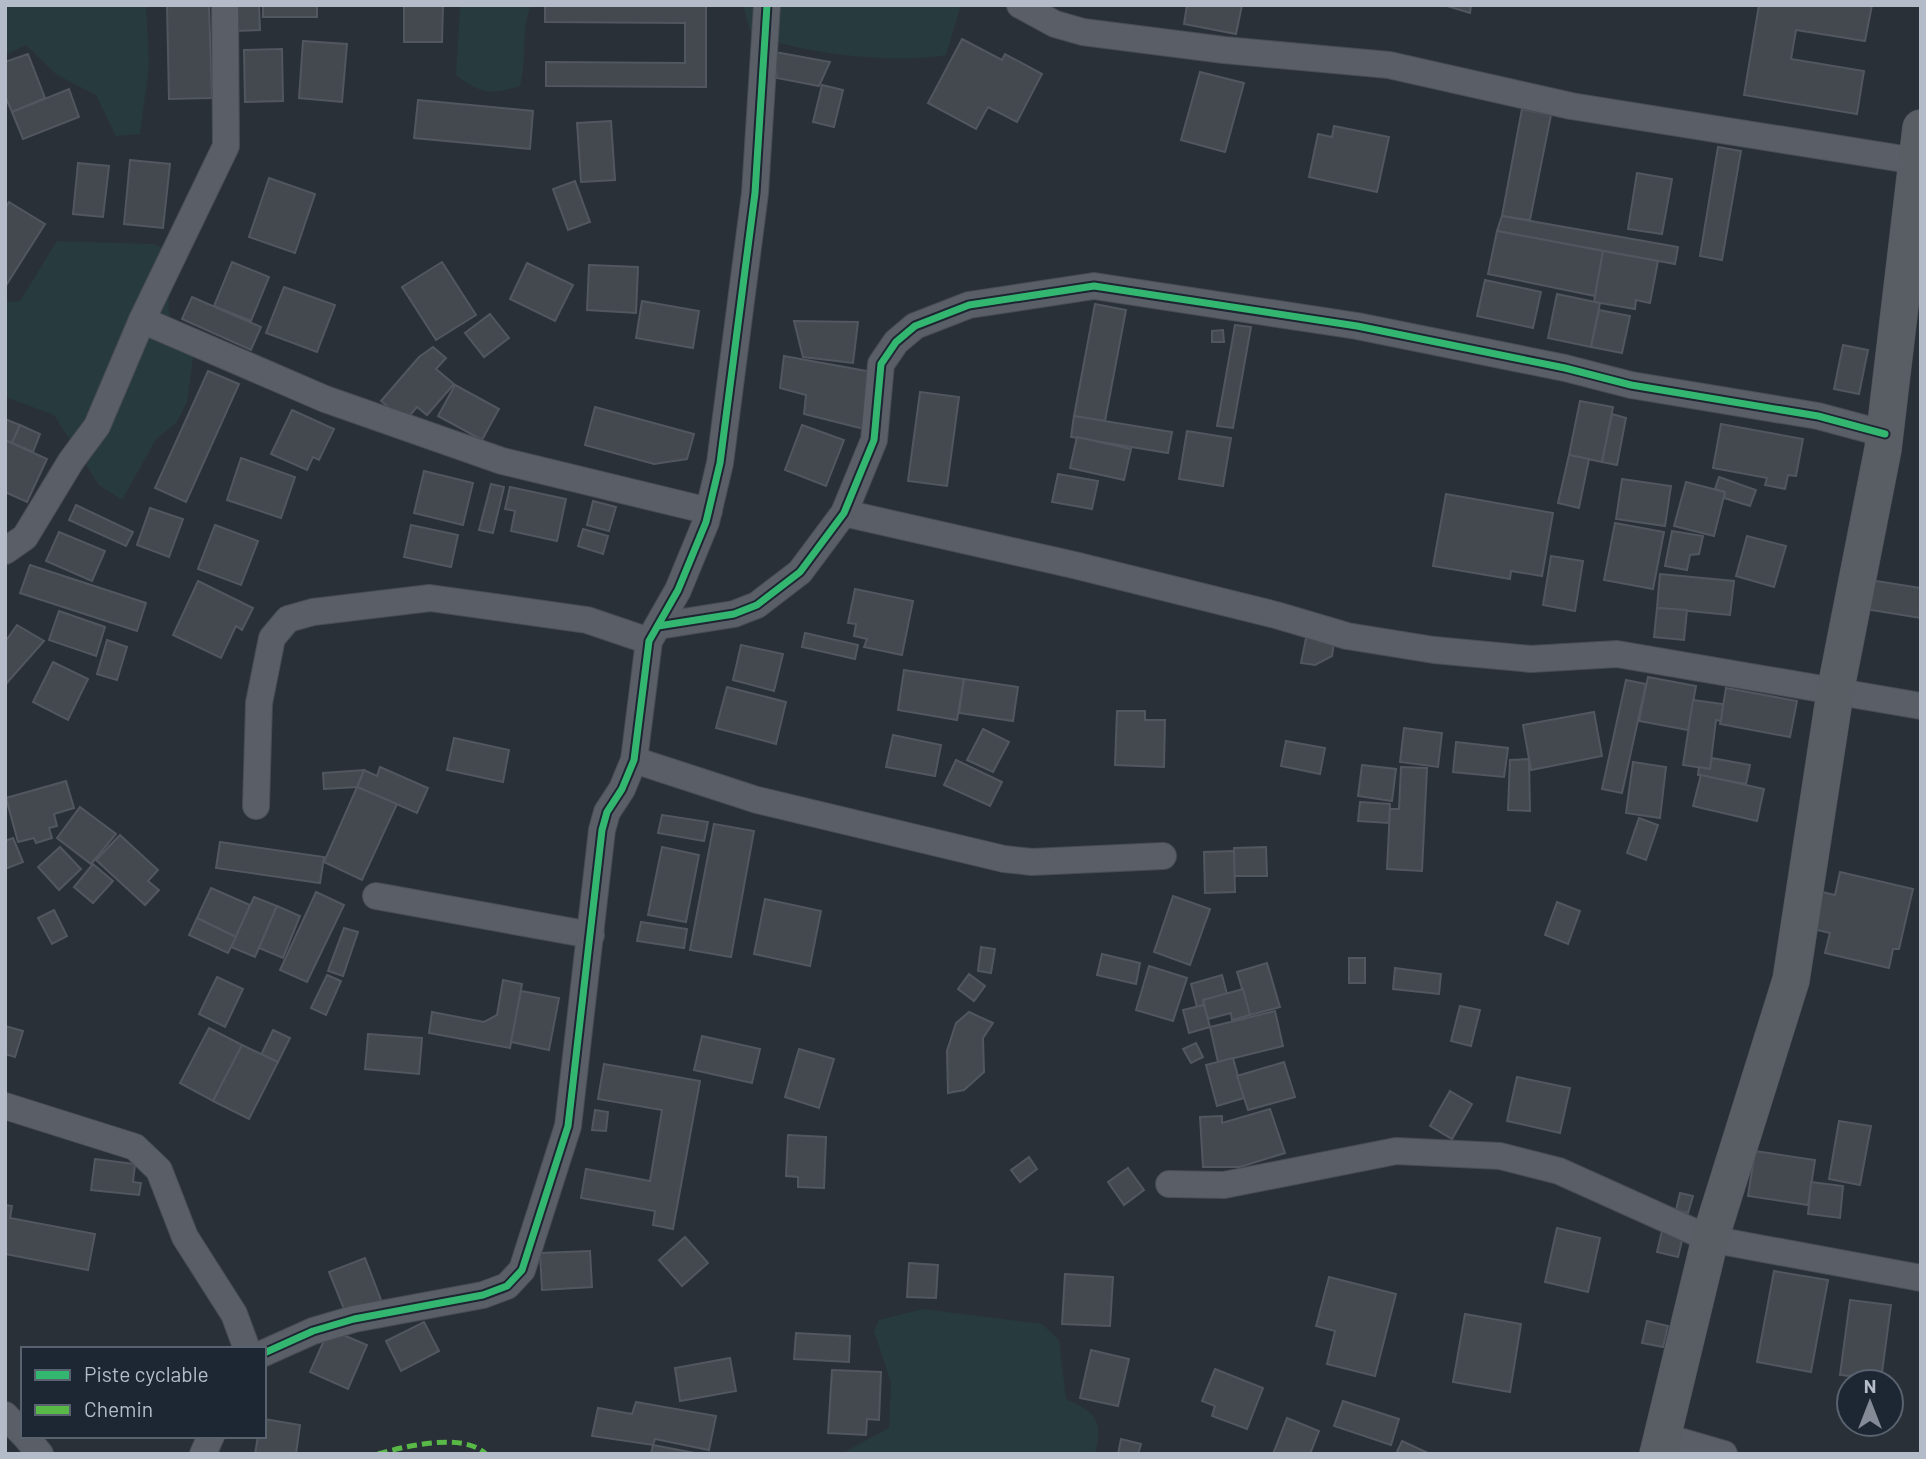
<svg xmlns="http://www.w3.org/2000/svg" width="1926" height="1459" font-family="Barlow,sans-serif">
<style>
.green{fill:#273a3e}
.building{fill:#444950;stroke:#52575f;stroke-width:2}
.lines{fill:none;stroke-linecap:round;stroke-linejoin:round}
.street-casing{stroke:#484c53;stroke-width:28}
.secondary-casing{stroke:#484c53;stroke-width:38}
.street{stroke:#5a5e66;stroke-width:26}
.secondary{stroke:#595d64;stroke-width:37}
.quiet{stroke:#58b947;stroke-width:5;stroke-dasharray:10 5;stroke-linecap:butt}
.cycleway-casing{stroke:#1d2633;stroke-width:11}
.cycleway{stroke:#33b770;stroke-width:7}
</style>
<rect width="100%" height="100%" fill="#2a3038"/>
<g class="green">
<polygon points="5,5 146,5 149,65 140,134 116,136 96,95 57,75 26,45 5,55"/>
<path d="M460 5H531C521 29 527 60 520 86 491 95 480 94 456 75Z"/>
<path d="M743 5H961L946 55C899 64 791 54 750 31Z"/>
<path d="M57 241 153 244 174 253C170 300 158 321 193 358L187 402 176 423 156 439 122 500 99 485 54 415 5 397V302L20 301Z"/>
<path d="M923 1309 1042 1324 1059 1340 1066 1399C1097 1413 1103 1420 1095 1454H841L889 1428 891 1383 874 1331 879 1320Z"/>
</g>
<g class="building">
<polygon points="167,5 209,5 212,98 169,99"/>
<polygon points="259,5 260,30 232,31 231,6"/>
<rect x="263" y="5" width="54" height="12"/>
<polygon points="404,5 443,5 442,42 404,42"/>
<polygon points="545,5 706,5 706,87 546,86 546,62 685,63 685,23 545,22"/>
<polygon points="1187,5 1242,5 1236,34 1184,24"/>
<polygon points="1444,5 1471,5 1470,13"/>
<polygon points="1759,5 1872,5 1865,41 1796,30 1791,59 1864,71 1857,114 1744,95"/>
<polygon points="962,39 1002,60 1005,54 1042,74 1017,122 988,107 976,129 928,103"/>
<polygon points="303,41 347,44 342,102 299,98"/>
<polygon points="282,49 283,101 245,102 244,50"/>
<polygon points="775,52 830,62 819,86 777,78"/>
<polygon points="28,54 45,98 12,112 5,96 5,62"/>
<polygon points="1200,72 1244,83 1225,152 1181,140"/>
<polygon points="822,85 843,90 834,127 813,122"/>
<polygon points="69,89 79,117 23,139 12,112"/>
<polygon points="418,100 533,111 530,149 414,138"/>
<polygon points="1522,109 1551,115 1530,220 1502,216"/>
<polygon points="611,121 615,180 581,182 577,123"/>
<polygon points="1334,126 1389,137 1377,192 1309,177 1318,134 1332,137"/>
<polygon points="1718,147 1741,151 1722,260 1700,256"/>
<polygon points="130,160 170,164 163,228 124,224"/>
<polygon points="78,163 109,166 103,217 73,214"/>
<polygon points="1637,173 1672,179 1662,234 1628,229"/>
<polygon points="269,178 315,194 295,253 249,237"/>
<polygon points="575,181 590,222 568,230 553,189"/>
<polygon points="9,202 45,224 5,287 5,209"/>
<polygon points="1502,216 1678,247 1675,264 1497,231"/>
<polygon points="1497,231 1603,251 1595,296 1488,274"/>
<polygon points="1603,251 1658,261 1650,303 1636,300 1635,309 1594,302"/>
<polygon points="232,262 269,277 251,321 214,306"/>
<polygon points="442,262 476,315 436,340 402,287"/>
<polygon points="527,263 573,285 555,321 510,299"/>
<polygon points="589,265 638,267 636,313 587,310"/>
<polygon points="1485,280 1541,292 1533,328 1477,316"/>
<polygon points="284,287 335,305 317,352 266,333"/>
<polygon points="1557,294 1600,303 1591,347 1548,338"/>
<polygon points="192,297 261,327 251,350 182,319"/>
<polygon points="642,301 699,311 693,348 636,338"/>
<polygon points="1095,304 1126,310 1105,421 1074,416"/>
<polygon points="1599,310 1630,316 1622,353 1591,347"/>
<polygon points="490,314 509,338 484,357 465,333"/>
<polygon points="794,321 858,322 853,363 803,357"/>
<polygon points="1235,325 1251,327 1233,428 1217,426"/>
<polygon points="1223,330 1224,342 1212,342 1212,331"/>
<polygon points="1843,345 1868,350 1859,394 1834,389"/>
<polygon points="433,347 446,358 436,369 454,384 427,415 417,407 405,421 381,401 419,357"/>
<polygon points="784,356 867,371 864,429 804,414 806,395 780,388"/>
<polygon points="208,371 239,384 186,502 155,488"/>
<polygon points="455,385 499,409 482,440 438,416"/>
<polygon points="920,392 959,397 947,486 908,481"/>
<polygon points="1580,401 1613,407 1602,462 1569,455"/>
<polygon points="595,407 694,434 687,459 654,464 585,445"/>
<polygon points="292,410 334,429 319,460 313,457 307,470 271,454"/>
<polygon points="1612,414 1626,418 1617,465 1602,462"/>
<polygon points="1074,416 1172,432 1168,453 1071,437"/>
<polygon points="5,419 20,425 12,443 5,440"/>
<polygon points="1721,424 1803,439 1796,476 1788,475 1785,489 1765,485 1767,478 1713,468"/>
<polygon points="20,425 40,434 33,452 12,443"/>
<polygon points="802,425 844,440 826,486 785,470"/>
<polygon points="1187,431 1231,438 1223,486 1179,479"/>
<polygon points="1077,437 1131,449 1124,480 1070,468"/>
<polygon points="5,440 47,459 27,502 5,492"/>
<polygon points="1569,455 1589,459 1579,508 1558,503"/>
<polygon points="241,458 295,477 281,518 227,500"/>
<polygon points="424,471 473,483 463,525 414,513"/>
<polygon points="1058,474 1098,481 1092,509 1052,502"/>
<polygon points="1719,477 1756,490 1750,506 1724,498 1725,492 1715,489"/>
<polygon points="1622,479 1671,486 1665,526 1616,519"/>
<polygon points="1686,482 1725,492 1714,536 1674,526"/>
<polygon points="491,484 504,487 493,533 479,530"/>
<polygon points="510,487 566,499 557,541 511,531 515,511 505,509"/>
<polygon points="1446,494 1553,513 1542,576 1511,571 1510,579 1433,566"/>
<polygon points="593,501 616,507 609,531 587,525"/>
<polygon points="76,505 133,532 126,546 69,520"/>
<polygon points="150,508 183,519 169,557 137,545"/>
<polygon points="1615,523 1664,532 1653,589 1604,580"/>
<polygon points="215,525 258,541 241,585 198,569"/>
<polygon points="411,525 458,535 451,567 404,557"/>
<polygon points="583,529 608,536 603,554 578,546"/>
<polygon points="1672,531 1703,536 1699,554 1690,555 1687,570 1665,566"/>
<polygon points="59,532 105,551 92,581 46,561"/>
<polygon points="1747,536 1786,546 1774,587 1736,576"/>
<polygon points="1551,556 1583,561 1575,611 1543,605"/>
<polygon points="30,565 146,603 137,631 20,593"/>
<polygon points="1660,574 1734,581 1730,615 1657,608"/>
<polygon points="1870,580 1921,588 1921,618 1865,609"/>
<polygon points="198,581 253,608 242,630 236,626 221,658 173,635"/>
<polygon points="855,589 913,601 902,655 864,647 867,639 854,636 856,624 848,623"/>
<polygon points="1657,608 1687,610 1684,640 1654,637"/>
<polygon points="59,611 105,627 96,656 49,640"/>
<polygon points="17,625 44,641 5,685 5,642"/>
<polygon points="805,633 858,645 855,659 802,647"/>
<polygon points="1306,638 1334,642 1332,656 1315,665 1301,663"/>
<polygon points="107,640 127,647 117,680 97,674"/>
<polygon points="741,645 783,654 774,691 733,680"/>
<polygon points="53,662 88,679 68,720 33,702"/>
<polygon points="904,670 964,679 957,720 898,710"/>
<polygon points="1648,677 1696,686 1688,730 1639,721"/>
<polygon points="964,679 1018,687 1013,721 959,713"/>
<polygon points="1626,680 1646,684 1622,793 1602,789"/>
<polygon points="727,687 786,702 776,744 716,728"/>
<polygon points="1726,688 1797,701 1790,737 1720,724"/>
<polygon points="1693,700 1723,704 1721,721 1716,720 1710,769 1683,765"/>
<polygon points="1117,711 1145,711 1145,720 1165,720 1164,767 1115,765"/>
<polygon points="1594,712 1602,756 1531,770 1523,725"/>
<polygon points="1404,728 1442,733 1438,767 1400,762"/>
<polygon points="983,729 1009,742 993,772 967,760"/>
<polygon points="893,735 941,745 935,776 886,767"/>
<polygon points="454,738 509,750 503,782 447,770"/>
<polygon points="1286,741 1325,748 1320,774 1281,766"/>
<polygon points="1456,742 1508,748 1504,777 1453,772"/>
<polygon points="1712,758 1750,765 1746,784 1698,775 1699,767 1710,769"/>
<polygon points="1529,759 1530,811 1508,810 1510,760"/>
<polygon points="956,760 1002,782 990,806 944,785"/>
<polygon points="1633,762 1666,767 1660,818 1626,813"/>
<polygon points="1362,765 1396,769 1392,801 1358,796"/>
<polygon points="380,767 428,788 417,813 357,787 364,770 377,776"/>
<polygon points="1401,767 1427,768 1422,871 1387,869 1390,809 1399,809"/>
<polygon points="364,770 357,787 324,789 323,773"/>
<polygon points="1701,775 1764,789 1757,821 1693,806"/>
<polygon points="66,781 74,808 54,814 57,826 49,828 52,838 36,843 34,838 18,842 6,798"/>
<polygon points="357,787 397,804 362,880 324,862"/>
<polygon points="1360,802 1390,804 1389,823 1358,821"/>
<polygon points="80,807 116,834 91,864 57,838"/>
<polygon points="662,815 708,822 704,841 658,833"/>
<polygon points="1639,818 1658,825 1646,860 1627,853"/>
<polygon points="714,824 754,831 731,957 690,950"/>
<polygon points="120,835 158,870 148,881 159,890 145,905 96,860"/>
<polygon points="13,838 23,862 5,869 5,841"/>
<polygon points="220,842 324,857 320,883 216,868"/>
<polygon points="60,847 81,869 59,890 38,867"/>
<polygon points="662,847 699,855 686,922 648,915"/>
<polygon points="1266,847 1267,876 1234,876 1234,848"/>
<polygon points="1234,851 1235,892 1205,893 1204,852"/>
<polygon points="93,864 113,881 93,903 74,887"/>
<polygon points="1840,872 1913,889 1899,949 1893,949 1889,968 1825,953 1830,933 1813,929 1822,892 1835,895"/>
<polygon points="211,888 250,905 236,937 197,918"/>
<polygon points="316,892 344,905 307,982 280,970"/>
<polygon points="1173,896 1210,909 1190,965 1154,952"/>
<polygon points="254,897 277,906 255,957 231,947"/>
<polygon points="765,899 821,911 810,966 754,954"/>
<polygon points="1557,902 1580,911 1568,944 1545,935"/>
<polygon points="277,906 300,916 283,958 259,948"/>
<polygon points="54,910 67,936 52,944 38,918"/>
<polygon points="197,918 236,937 228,953 189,935"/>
<polygon points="641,922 687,929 684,948 637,941"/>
<polygon points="344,928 358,932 343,976 328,971"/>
<polygon points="981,947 995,949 991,973 978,971"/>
<polygon points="1102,954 1140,963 1136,984 1097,975"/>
<rect x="1349" y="958" width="16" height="25"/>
<polygon points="1267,963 1280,1007 1250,1015 1237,972"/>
<polygon points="1149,966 1187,978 1173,1021 1136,1010"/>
<polygon points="1395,968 1441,974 1439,994 1393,989"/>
<polygon points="969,974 985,986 974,1001 958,989"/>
<polygon points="327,975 341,981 326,1015 311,1008"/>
<polygon points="1222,975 1227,994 1203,1000 1204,1005 1197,1007 1191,984"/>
<polygon points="217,977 243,989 225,1027 199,1014"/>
<polygon points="503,980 522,984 510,1048 429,1033 432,1012 484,1022 497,1015"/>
<polygon points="1243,989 1250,1015 1232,1020 1231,1013 1208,1019 1203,1000"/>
<polygon points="521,991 559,998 549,1050 511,1042"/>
<polygon points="1204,1005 1210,1027 1189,1033 1183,1010"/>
<polygon points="1460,1006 1480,1010 1471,1046 1451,1041"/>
<polygon points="1275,1011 1283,1046 1218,1062 1210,1027"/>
<polygon points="969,1012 993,1023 983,1038 984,1072 964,1090 948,1093 947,1051 956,1023"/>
<polygon points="5,1026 23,1031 15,1057 5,1054"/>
<polygon points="209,1028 242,1045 213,1101 180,1083"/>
<polygon points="273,1030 290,1038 278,1062 261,1055"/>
<polygon points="368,1034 422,1038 419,1074 365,1069"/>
<polygon points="702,1036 760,1049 752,1083 694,1070"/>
<polygon points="1196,1043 1203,1057 1191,1063 1183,1049"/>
<polygon points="242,1045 278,1062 249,1119 213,1101"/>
<polygon points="799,1049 834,1059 819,1108 785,1097"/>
<polygon points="1233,1058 1244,1098 1217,1106 1206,1065"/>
<polygon points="1284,1062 1295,1097 1248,1110 1237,1076"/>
<polygon points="604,1064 700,1081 673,1229 653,1225 655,1211 581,1198 586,1169 650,1181 662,1110 598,1099"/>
<polygon points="1517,1077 1570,1088 1560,1133 1507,1121"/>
<polygon points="1450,1091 1472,1104 1452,1139 1430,1126"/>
<polygon points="1270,1109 1285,1153 1240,1167 1203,1167 1200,1117 1222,1116 1222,1123"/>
<polygon points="595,1110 608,1112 606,1131 592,1130"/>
<polygon points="1839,1121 1871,1126 1860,1185 1829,1179"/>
<polygon points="788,1135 826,1137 824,1188 798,1187 798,1177 786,1176"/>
<polygon points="1755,1151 1815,1160 1808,1205 1748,1196"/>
<polygon points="1029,1157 1037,1169 1020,1182 1011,1170"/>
<polygon points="95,1159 135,1164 133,1182 141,1183 139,1195 91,1190"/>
<polygon points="1128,1168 1144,1190 1124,1205 1108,1182"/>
<polygon points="1811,1182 1843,1186 1840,1218 1808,1214"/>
<polygon points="1680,1193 1693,1196 1688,1213 1676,1210"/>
<polygon points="5,1205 12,1206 10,1218 95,1234 88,1270 5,1254"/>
<polygon points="1557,1228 1600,1238 1588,1292 1545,1282"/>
<polygon points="1662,1231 1683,1236 1678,1257 1657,1252"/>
<polygon points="685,1237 708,1263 682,1286 659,1260"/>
<polygon points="590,1251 592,1287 542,1290 540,1253"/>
<polygon points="365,1258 381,1300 346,1314 329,1272"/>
<polygon points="909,1263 938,1265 936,1298 907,1297"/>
<polygon points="1774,1271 1828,1280 1811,1372 1757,1362"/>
<polygon points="1065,1274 1113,1277 1110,1326 1062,1324"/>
<polygon points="1329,1277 1396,1294 1375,1376 1327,1364 1335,1331 1316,1326"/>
<polygon points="1850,1300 1891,1305 1881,1380 1840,1375"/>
<polygon points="1465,1314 1521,1324 1510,1392 1453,1382"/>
<polygon points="1647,1321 1668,1326 1663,1347 1642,1343"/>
<polygon points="424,1322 439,1351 401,1371 386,1341"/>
<polygon points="329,1329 367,1345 348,1389 310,1372"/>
<polygon points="796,1333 850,1336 849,1362 794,1359"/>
<polygon points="1091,1350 1129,1359 1118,1406 1080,1398"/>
<polygon points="730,1358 736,1391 680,1401 675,1368"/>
<polygon points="1215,1369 1263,1388 1247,1429 1212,1416 1215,1406 1202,1401"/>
<polygon points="832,1370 881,1372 879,1420 867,1419 866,1435 828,1433"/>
<polygon points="1343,1401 1399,1419 1391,1445 1334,1426"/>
<polygon points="636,1402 716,1416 709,1450 655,1439 653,1445 592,1436 598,1408 632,1414"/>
<polygon points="1287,1418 1319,1431 1310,1454 1273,1454"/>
<polygon points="264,1419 300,1425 296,1454 255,1454 258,1436 264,1436"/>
<polygon points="1121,1439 1141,1444 1138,1454 1118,1454"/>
<polygon points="1402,1441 1430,1454 1396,1454"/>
<polygon points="653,1445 700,1454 651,1454"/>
</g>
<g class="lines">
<defs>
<g id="street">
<polyline points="1020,5 1055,24 1083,32 1224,50 1389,65 1571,106 1916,161"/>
<polyline points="142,320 325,399 502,461 709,511"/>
<polyline points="844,513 1074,565 1276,615 1347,636 1434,650 1531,659 1617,654 1921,706"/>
<polyline points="5,551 25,537 71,461 97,426 142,320 226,146 225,5"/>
<polyline points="658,626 734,614 757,605 800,572 844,513 874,440 881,364 896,342 915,326 969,305 1094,286 1357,326 1565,368 1631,385 1818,416 1885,434"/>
<polyline points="634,760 757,800 1004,859 1032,862 1163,856"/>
<polyline points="256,806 259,703 272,638 288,619 313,612 430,598 587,620 649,641"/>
<polyline points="376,896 591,935"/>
<polyline points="5,1106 135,1147 159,1170 185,1237 234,1314 247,1349"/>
<polyline points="1169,1184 1224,1185 1396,1151 1500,1156 1559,1171 1710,1239 1921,1278"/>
<polyline points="264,1353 313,1331 354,1319 483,1295 507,1286 522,1270 568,1126 602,830 607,812 622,789 634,760 649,641 678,590 706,522 720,463 755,193 767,5"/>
<polyline points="5,1415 23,1434"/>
<polyline points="25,1436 40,1454"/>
<polyline points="1662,1436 1724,1454"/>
<polyline points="203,1454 211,1436"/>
</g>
<polyline id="secondary" points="1658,1454 1710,1239 1791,980 1835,693 1883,449 1921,128"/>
</defs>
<use href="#street" class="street-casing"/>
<use href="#secondary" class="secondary-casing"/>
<use href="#street" class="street"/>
<use href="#secondary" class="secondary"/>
<path class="quiet" d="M378 1454C406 1446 463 1432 486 1454"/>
<defs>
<g id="cycleway">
<polyline points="658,626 734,614 757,605 800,572 844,513 874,440 881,364 896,342 915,326 969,305 1094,286 1357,326 1565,368 1631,385 1818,416 1885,434"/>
<polyline points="264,1353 313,1331 354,1319 483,1295 507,1286 522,1270 568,1126 602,830 607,812 622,789 634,760 649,641 678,590 706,522 720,463 755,193 767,5"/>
</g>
</defs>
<use href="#cycleway" class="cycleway-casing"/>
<use href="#cycleway" class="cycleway"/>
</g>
<rect width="1926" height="1459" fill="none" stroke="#b4bcc9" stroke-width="14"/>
<rect x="21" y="1347" width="245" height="91" fill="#1d2633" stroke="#59626f" stroke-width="2"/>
<rect x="35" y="1370" width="35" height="10" fill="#33b770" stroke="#59626f" stroke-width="2"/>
<text x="84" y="1382" font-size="21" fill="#b4bcc9">Piste cyclable</text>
<rect x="35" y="1405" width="35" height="10" fill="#58b947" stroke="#59626f" stroke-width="2"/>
<text x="84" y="1417" font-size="21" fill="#b4bcc9">Chemin</text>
<g transform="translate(1870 1403)"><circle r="33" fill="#1d2633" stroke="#59626f" stroke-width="2"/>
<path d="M0-5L12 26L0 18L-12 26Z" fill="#848b96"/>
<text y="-10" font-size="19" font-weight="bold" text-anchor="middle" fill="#b4bcc9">N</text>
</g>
</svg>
